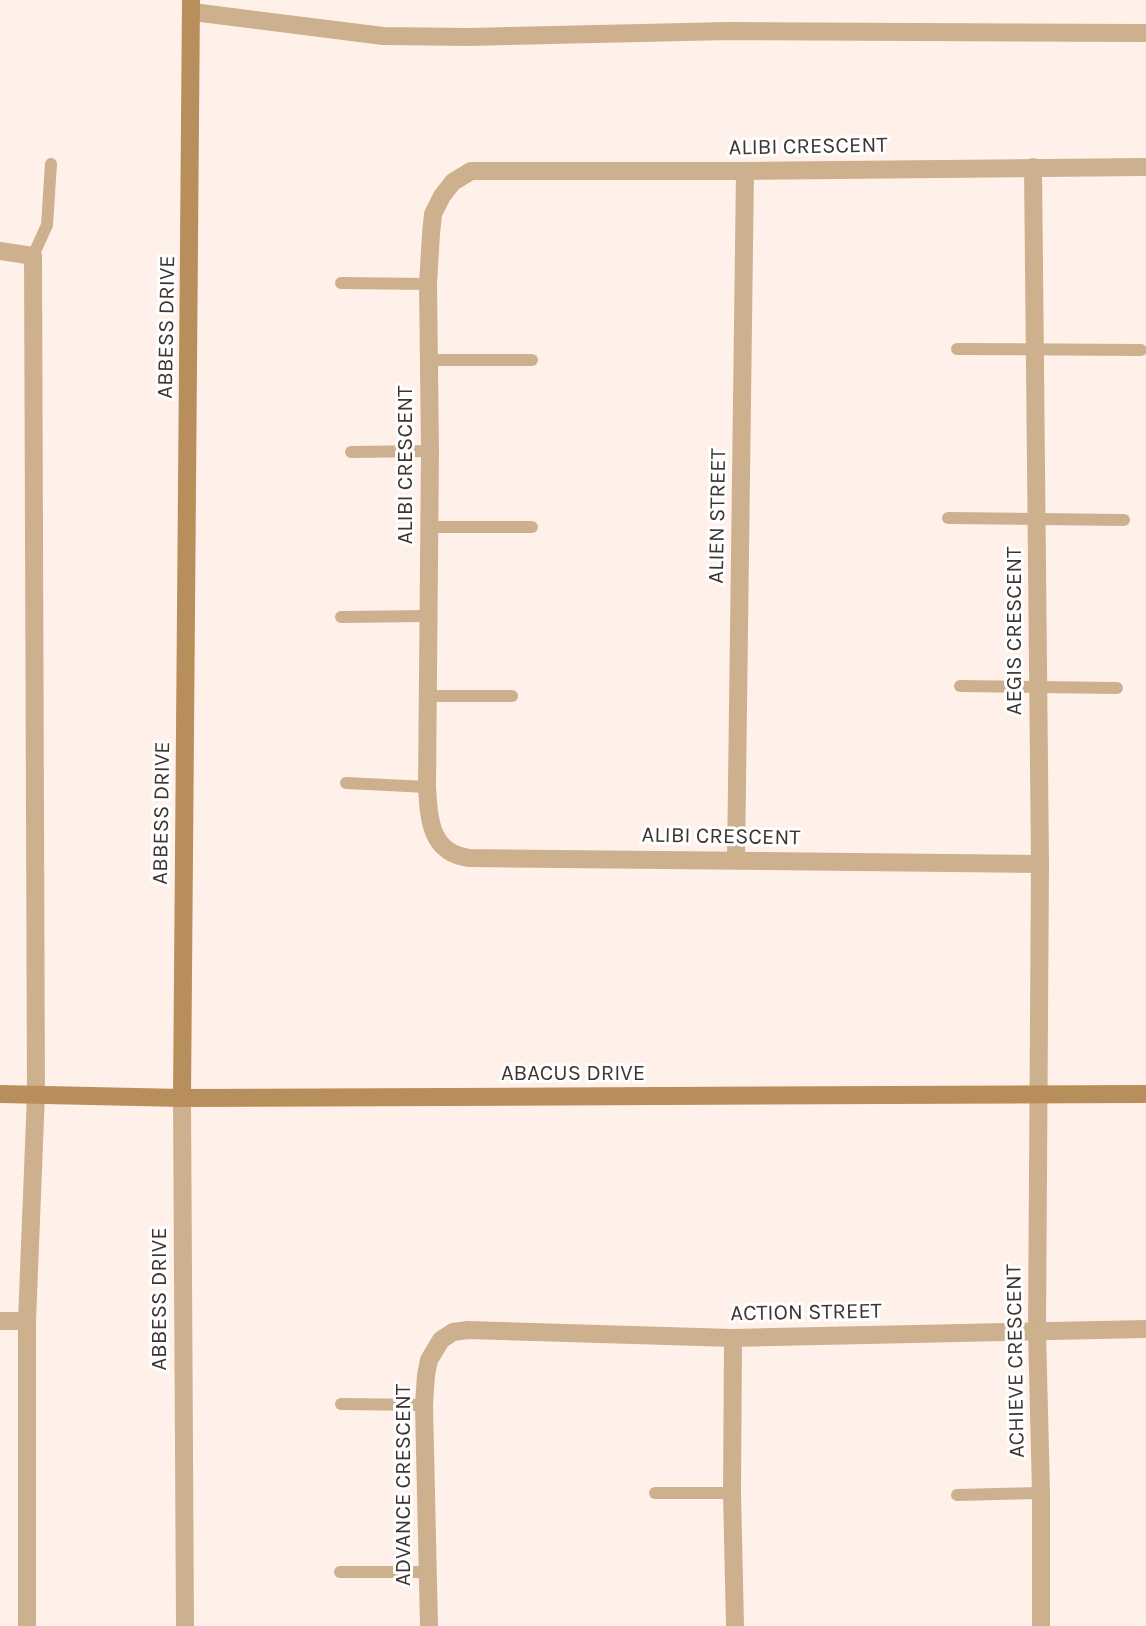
<svg xmlns="http://www.w3.org/2000/svg" width="1146" height="1626" font-family="Karla,sans-serif">
<style>
.lines{fill:none;stroke-linecap:round;stroke-linejoin:round}
.lane{stroke:#cdb18f;stroke-width:12}
.street{stroke:#cdb18f;stroke-width:18}
.secondary{stroke:#b88f5c;stroke-width:18}
.labels{text-anchor:middle;dominant-baseline:central;stroke-width:6;stroke-linejoin:round;paint-order:stroke}
.street-label{font-size:22px;fill:#3c3632;stroke:#fff}
</style>
<rect width="100%" height="100%" fill="#fff1ea"/>
<g class="lines">
<g class="lane">
<polyline points="33,256 47,225 51,164"/>
<polyline points="341,283 428,284"/>
<polyline points="957,349 1141,350"/>
<polyline points="429,360 532,360"/>
<polyline points="351,452 430,451"/>
<polyline points="948,518 1124,520"/>
<polyline points="429,527 532,527"/>
<polyline points="341,617 428,616"/>
<polyline points="960,686 1117,688"/>
<polyline points="427,696 512,696"/>
<polyline points="346,783 427,787"/>
<polyline points="341,1404 424,1405"/>
<polyline points="655,1493 732,1493"/>
<polyline points="957,1495 1041,1493"/>
<polyline points="340,1572 428,1572"/>
</g>
<g class="street">
<polyline points="193,12 383,36 469,37 729,31 1146,33"/>
<polyline points="1033,167 1040,864 1037,1330 1041,1493 1041,1626"/>
<polyline points="0,251 33,256 36,1094 27,1321 27,1626"/>
<polyline points="736,860 745,171"/>
<path d="M1040 864 469 858C430 853 429 819 427 787L430 451 428 284 431 234 433 214 442 196 453 182 471 171H745L1146 167"/>
<polyline points="182,1098 185,1626"/>
<polyline points="0,1321 27,1321"/>
<polyline points="733,1338 732,1493 735,1626"/>
<polyline points="429,1626 424,1405 426,1375 429,1360 441,1340 453,1332 468,1330 733,1338 1146,1329"/>
</g>
<g class="secondary">
<polyline points="0,1094 182,1098 1146,1094"/>
<polyline points="182,1098 191,0"/>
</g>
</g>
<g class="labels">
<g class="street-label">
<text transform="translate(808 146) rotate(-1)">ALIBI CRESCENT</text>
<text transform="translate(166 327) rotate(-89)">ABBESS DRIVE</text>
<text transform="translate(405 465) rotate(-90)">ALIBI CRESCENT</text>
<text transform="translate(717 516) rotate(-89)">ALIEN STREET</text>
<text transform="translate(1014 631) rotate(-90)">AEGIS CRESCENT</text>
<text transform="translate(161 813) rotate(-89)">ABBESS DRIVE</text>
<text transform="translate(721 836) rotate(1)">ALIBI CRESCENT</text>
<text x="573" y="1073">ABACUS DRIVE</text>
<text transform="translate(159 1299) rotate(-90)">ABBESS DRIVE</text>
<text transform="translate(806 1312) rotate(-1)">ACTION STREET</text>
<text transform="translate(1015 1361) rotate(-91)">ACHIEVE CRESCENT</text>
<text transform="translate(403 1485) rotate(-90)">ADVANCE CRESCENT</text>
</g>
</g>
</svg>
